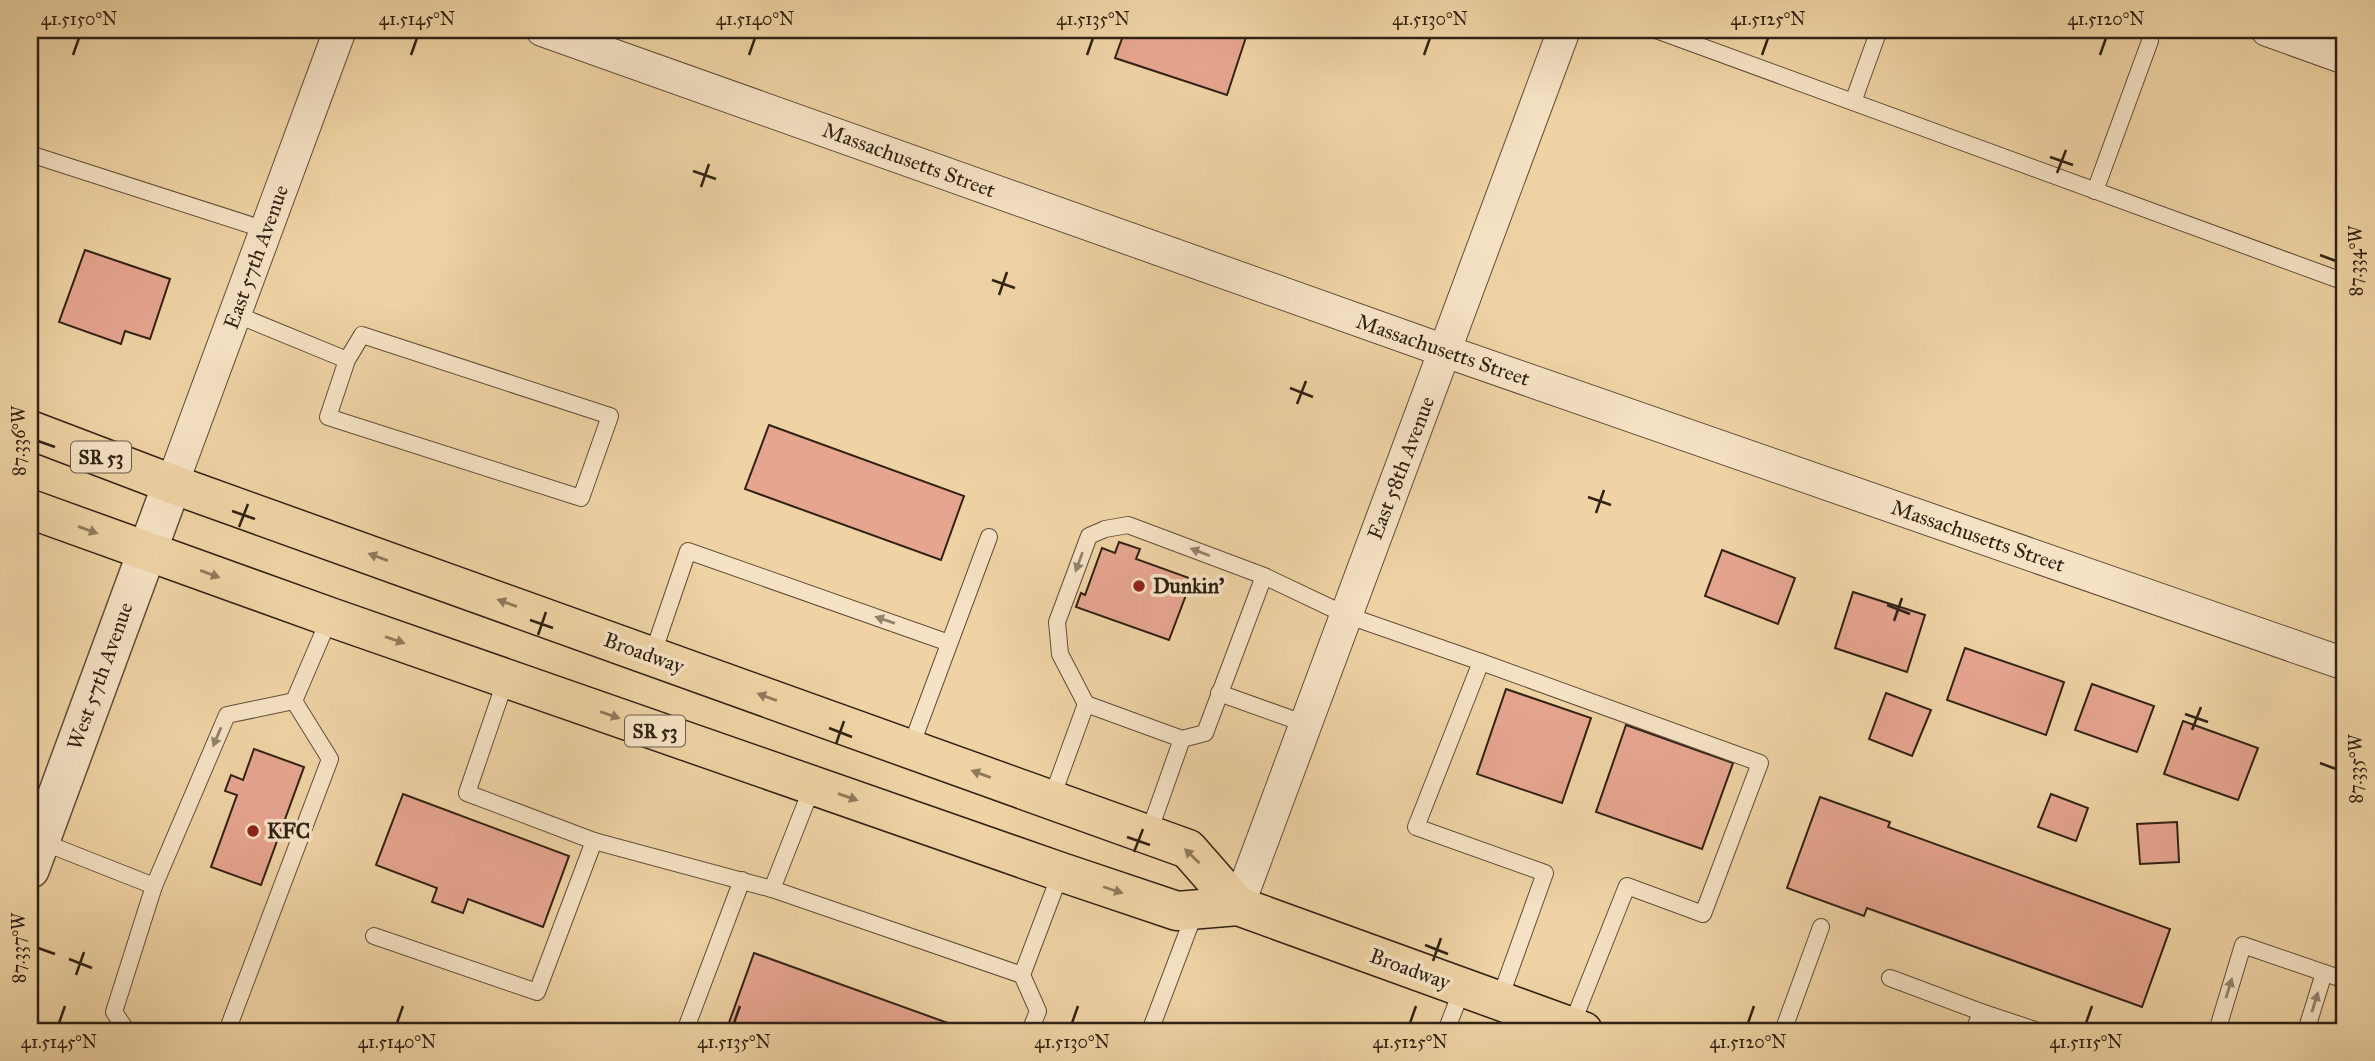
<svg xmlns="http://www.w3.org/2000/svg" width="2375" height="1061" font-family="'IM FELL Great Primer',serif">
<style>
.building{fill:#e6a58f;stroke:#302216;stroke-width:2}
.lines{fill:none;stroke-linecap:round;stroke-linejoin:round}
.service-casing{stroke:#604e3a;stroke-width:18}
.minor-casing{stroke:#604e3a;stroke-width:34}
.tertiary-casing{stroke:#604e3a;stroke-width:41}
.primary-casing{stroke:#302216;stroke-width:41}
.service{stroke:#f5e2c4;stroke-width:16}
.minor{stroke:#f5e2c4;stroke-width:32}
.tertiary{stroke:#f5e2c4;stroke-width:38}
.primary{stroke:#efd3a4;stroke-width:38}
.oneway{fill:#907a5d}
.oneway2{fill:#92826d}
.ticks{fill:none;stroke:#302216;stroke-width:2.5}
.poi-dot{fill:#8f2418;stroke:#f5e2c4;stroke-width:2.5}
.labels{text-anchor:middle;dominant-baseline:central;stroke-width:7;stroke-linejoin:round;paint-order:stroke}
.shield{fill:#f5e2c4;stroke:#6b5c4a;stroke-width:2}
.shield-label{font-size:19px;font-weight:bold;fill:#302216}
.street-label{font-size:21px;fill:#302216;stroke:#f5e2c4}
.poi-label{font-size:21px;font-weight:bold;fill:#302216;stroke:#f5e2c4;text-anchor:start}
.neatline{fill:none;stroke:#302216;stroke-width:2.5}
.ticks-label{font-size:18px;text-anchor:middle;fill:#302216}
</style>
<rect width="100%" height="100%" fill="#efd3a4"/>
<filter id="stains"><feTurbulence type="fractalNoise" baseFrequency=".00286" numOctaves="4"/><feColorMatrix values="0 0 0 0 .2 0 0 0 0 .09 0 0 0 0 .02 0 0 0 .5 -.17"/></filter>
<radialGradient id="worn" r=".72"><stop offset=".6" stop-color="#630" stop-opacity="0"/><stop offset="1" stop-color="#630" stop-opacity=".3"/></radialGradient>
<g class="building">
<polygon points="1125,30 1233,30 1247,34 1227,95 1115,58"/>
<polygon points="85,250 170,279 150,339 125,331 121,344 59,322"/>
<polygon points="769,425 964,496 941,560 745,489"/>
<polygon points="1119,542 1140,549 1136,559 1192,579 1169,640 1076,607 1081,593 1085,595 1102,548 1115,553"/>
<polygon points="1722,550 1795,578 1778,624 1705,596"/>
<polygon points="1853,592 1925,615 1907,672 1835,648"/>
<polygon points="1965,648 2064,682 2046,735 1947,700"/>
<polygon points="2092,684 2154,706 2137,752 2075,730"/>
<polygon points="1506,689 1591,718 1562,803 1477,774"/>
<polygon points="1886,693 1931,710 1912,756 1869,739"/>
<polygon points="2183,721 2258,748 2238,800 2164,774"/>
<polygon points="1626,725 1733,763 1702,849 1596,812"/>
<polygon points="254,749 304,767 261,885 211,867 237,795 225,791 231,775 243,780"/>
<polygon points="403,794 569,856 543,927 468,899 463,913 432,902 437,888 376,865"/>
<polygon points="2051,794 2088,808 2076,841 2038,827"/>
<polygon points="1820,797 1890,822 1888,827 2170,929 2142,1007 1867,908 1864,916 1787,888"/>
<polygon points="2177,822 2179,862 2140,864 2137,824"/>
<polygon points="754,953 970,1031 726,1031"/>
</g>
<g class="lines">
<defs>
<g id="service">
<polyline points="1656,30 2345,282"/>
<polyline points="1853,102 1879,30"/>
<polyline points="30,154 266,230"/>
<polyline points="2095,191 2150,41"/>
<polyline points="235,314 347,360 328,417 581,498 610,416 362,335 347,360"/>
<polyline points="1264,576 1205,733 1182,739 1086,704 1060,654 1057,622 1089,536 1105,529 1128,525 1264,576 1346,615 1481,662 1416,827 1545,873 1499,1001"/>
<polyline points="652,656 688,551 949,643"/>
<polyline points="1481,662 1760,763 1703,914 1627,886 1571,1027"/>
<polyline points="506,679 467,793 594,841 772,889 1022,975 1061,872"/>
<polyline points="1219,693 1306,724"/>
<polyline points="294,701 330,617"/>
<polyline points="910,749 989,537"/>
<polyline points="1051,800 1086,704"/>
<polyline points="1148,835 1182,739"/>
<polyline points="40,841 154,886"/>
<polyline points="772,889 813,785"/>
<polyline points="374,936 537,992 594,841"/>
<polyline points="1022,975 1038,1011 1030,1031"/>
<polyline points="1890,978 1981,1012 1974,1031"/>
<polyline points="1981,1012 2038,1031"/>
<polyline points="127,1031 114,1012 154,886 227,715 294,701"/>
<polyline points="227,1031 330,759 294,701"/>
<polyline points="685,1031 742,880"/>
<polyline points="1150,1031 1195,912"/>
<polyline points="1446,1031 1463,987"/>
<polyline points="1783,1031 1821,927"/>
<polyline points="2217,1031 2243,945 2345,980"/>
<polyline points="2306,1031 2324,973"/>
</g>
<g id="minor">
<polyline points="542,30 1445,351 2345,664"/>
<polyline points="2267,30 2345,58"/>
<polyline points="172,484 340,30"/>
<polyline points="1238,906 1564,30"/>
</g>
<polyline id="tertiary" points="30,869 172,484"/>
<g id="primary">
<polyline points="30,430 172,484 1188,849 1238,906"/>
<polyline points="30,509 330,617 1061,872 1177,911 1238,906 1583,1031"/>
</g>
</defs>
<use href="#service" class="service-casing"/>
<use href="#minor" class="minor-casing"/>
<use href="#tertiary" class="tertiary-casing"/>
<use href="#primary" class="primary-casing"/>
<use href="#service" class="service"/>
<use href="#minor" class="minor"/>
<use href="#tertiary" class="tertiary"/>
<use href="#primary" class="primary"/>
</g>
<defs><path id="oneway-solid" d="M-6-.8H1V-3.2L6.5 0L1 3.2V.8H-6Z" transform="scale(1.75)"/></defs>
<g class="oneway">
<use href="#oneway-solid" transform="translate(88 530) rotate(20)"/>
<use href="#oneway-solid" transform="translate(378 557) rotate(-160)"/>
<use href="#oneway-solid" transform="translate(210 574) rotate(20)"/>
<use href="#oneway-solid" transform="translate(507 603) rotate(-160)"/>
<use href="#oneway-solid" transform="translate(395 640) rotate(19)"/>
<use href="#oneway-solid" transform="translate(767 697) rotate(-160)"/>
<use href="#oneway-solid" transform="translate(610 715) rotate(19)"/>
<use href="#oneway-solid" transform="translate(981 774) rotate(-160)"/>
<use href="#oneway-solid" transform="translate(848 797) rotate(19)"/>
<use href="#oneway-solid" transform="translate(1192 856) rotate(-136)"/>
<use href="#oneway-solid" transform="translate(1113 890) rotate(18)"/>
</g>
<g class="oneway2">
<use href="#oneway-solid" transform="translate(1200 552) rotate(-159)"/>
<use href="#oneway-solid" transform="translate(1079 562) rotate(110)"/>
<use href="#oneway-solid" transform="translate(885 620) rotate(-161)"/>
<use href="#oneway-solid" transform="translate(217 737) rotate(113)"/>
<use href="#oneway-solid" transform="translate(2229 988) rotate(-73)"/>
<use href="#oneway-solid" transform="translate(2315 1002) rotate(-73)"/>
</g>
<path class="ticks" d="M73 55 79 38M411 55 417 38M749 55 755 38M1087 55 1093 38M1424 55 1430 38M1762 55 1768 38M2100 55 2106 38M2050 157 2073 165M693 171 716 179M2057 173 2066 150M701 187 709 164M2320 255 2336 261M992 280 1015 288M999 295 1007 272M1290 388 1313 397M1297 404 1306 381M38 441 55 447M1588 497 1611 505M232 511 255 519M1596 513 1604 490M239 527 248 504M1887 605 1910 614M530 620 553 628M1894 621 1902 598M538 635 546 612M2185 714 2208 722M829 728 852 737M2192 730 2201 707M836 744 844 721M2320 763 2336 769M1127 837 1150 845M1134 852 1143 829M1425 945 1448 954M38 948 55 954M69 959 92 968M1433 961 1441 938M76 975 84 952M59 1023 65 1006M397 1023 403 1006M734 1023 740 1006M1072 1023 1078 1006M1410 1023 1416 1006M1748 1023 1754 1006M2086 1023 2092 1006"/>
<g class="poi-dot">
<circle cx="1139" cy="586" r="7"/>
<circle cx="253" cy="831" r="7"/>
</g>
<g class="labels">
<g class="shield">
<rect x="71" y="441.5" width="60" height="31" rx="5"/>
<rect x="625" y="715.5" width="60" height="31" rx="5"/>
</g>
<g class="shield-label">
<text x="101" y="457">SR 53</text>
<text x="655" y="731">SR 53</text>
</g>
<g class="street-label">
<text transform="translate(909 160) rotate(20)">Massachusetts Street</text>
<text transform="translate(256 257) rotate(-70)">East 57th Avenue</text>
<text transform="translate(1443 350) rotate(19)">Massachusetts Street</text>
<text transform="translate(1401 468) rotate(-69)">East 58th Avenue</text>
<text transform="translate(1978 536) rotate(19)">Massachusetts Street</text>
<text transform="translate(644 653) rotate(20)">Broadway</text>
<text transform="translate(100 676) rotate(-70)">West 57th Avenue</text>
<text transform="translate(1410 969) rotate(20)">Broadway</text>
</g>
<g class="poi-label">
<text x="1153" y="586">Dunkin'</text>
<text x="267" y="831">KFC</text>
</g>
</g>
<rect width="2375" height="1061" fill="none" stroke="#efd3a4" stroke-width="77"/>
<rect x="38" y="38" width="2298" height="985" class="neatline"/>
<g class="ticks-label">
<text x="79" y="25">41.5150°N</text>
<text x="417" y="25">41.5145°N</text>
<text x="755" y="25">41.5140°N</text>
<text x="1093" y="25">41.5135°N</text>
<text x="1430" y="25">41.5130°N</text>
<text x="1768" y="25">41.5125°N</text>
<text x="2106" y="25">41.5120°N</text>
<text transform="translate(2356 261) rotate(-90)" y="6">87.334°W</text>
<text transform="translate(19 441) rotate(-90)" y="6">87.336°W</text>
<text transform="translate(2356 769) rotate(-90)" y="6">87.335°W</text>
<text transform="translate(19 948) rotate(-90)" y="6">87.337°W</text>
<text x="59" y="1048">41.5145°N</text>
<text x="397" y="1048">41.5140°N</text>
<text x="734" y="1048">41.5135°N</text>
<text x="1072" y="1048">41.5130°N</text>
<text x="1410" y="1048">41.5125°N</text>
<text x="1748" y="1048">41.5120°N</text>
<text x="2086" y="1048">41.5115°N</text>
</g>
<rect width="100%" height="100%" filter="url(#stains)"/>
<rect width="100%" height="100%" fill="url(#worn)"/>
</svg>
